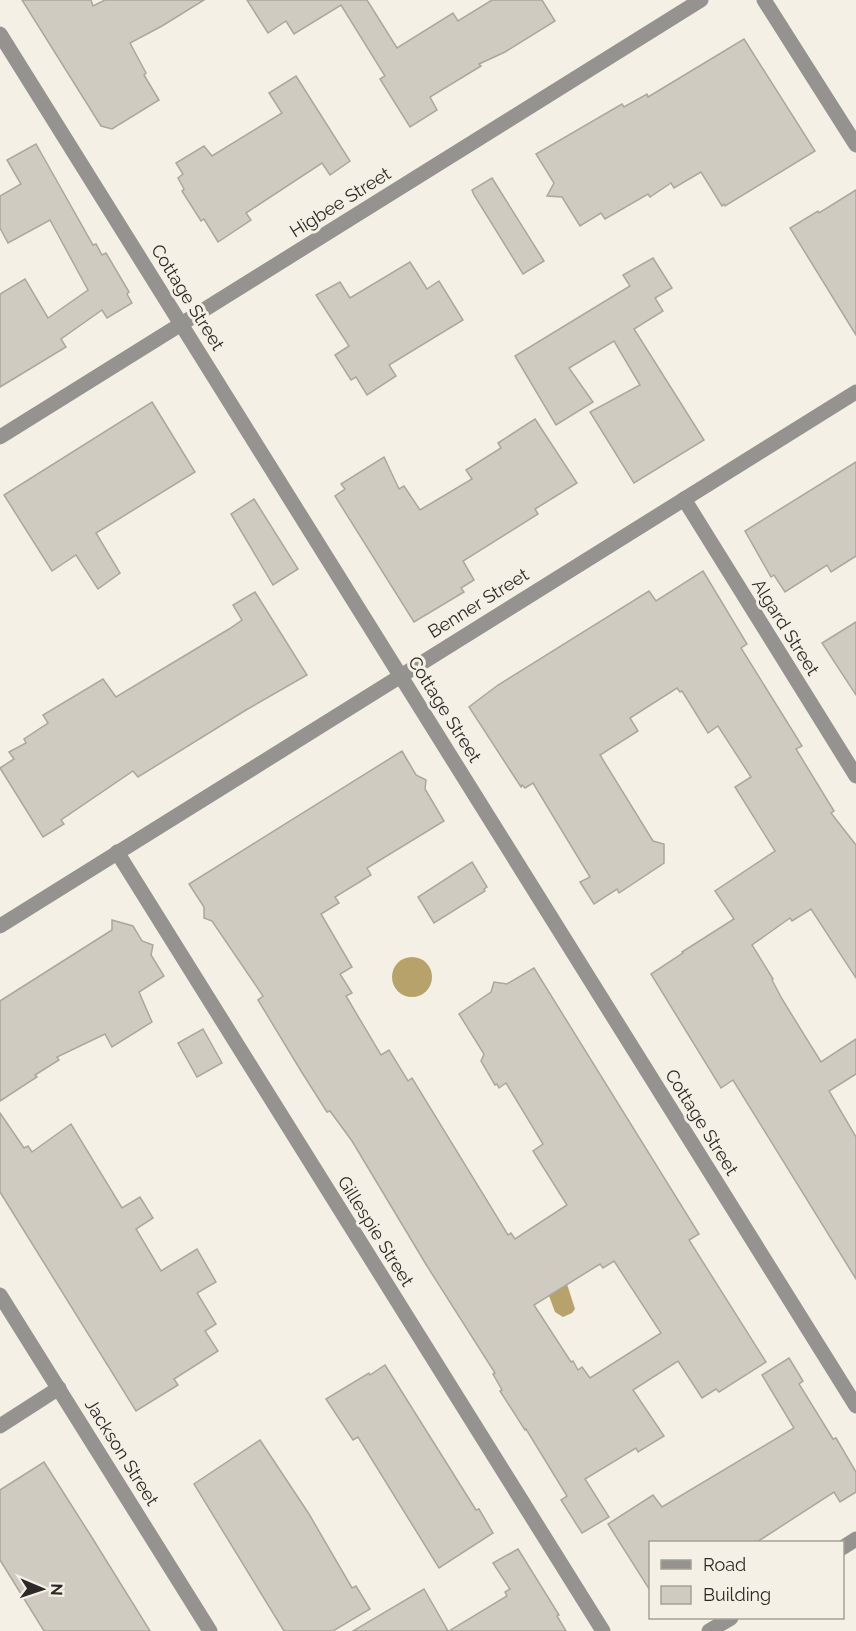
<svg xmlns="http://www.w3.org/2000/svg" width="856" height="1631" font-family="Raleway,sans-serif">
<style>
.water{fill:#b8a26b}
.building{fill:#cfcbc1;stroke:#aaa79d;stroke-width:1.5;fill-rule:evenodd}
.lines{fill:none;stroke-linecap:round;stroke-linejoin:round}
.street{stroke:#95938f;stroke-width:15}
.labels{text-anchor:middle;dominant-baseline:central;stroke-width:6;stroke-linejoin:round;paint-order:stroke}
.street-label{font-size:18px;fill:#2c2a26;stroke:#f4f0e6}
</style>
<rect width="100%" height="100%" fill="#f4f0e6"/>
<g class="water">
<circle cx="412" cy="977" r="20"/>
<polygon points="565,1278 575,1309 572,1313 563,1317 555,1312 545,1285"/>
</g>
<g class="building">
<polygon points="22,0 91,0 93,6 105,0 204,0 162,26 130,43 146,73 144,75 159,100 112,129 101,126"/>
<polygon points="247,0 367,0 397,48 453,13 458,21 492,0 542,0 555,21 505,52 479,64 481,66 430,97 437,110 410,127 380,79 385,76 341,5 294,34 286,21 268,33"/>
<polygon points="744,39 815,151 725,206 724,204 722,206 701,172 674,188 671,183 650,197 648,194 605,219 601,213 580,226 562,197 547,196 554,183 536,154 622,104 624,107 647,94 648,97"/>
<polygon points="296,76 350,161 330,175 322,163 246,213 251,220 218,242 204,219 201,221 182,191 184,189 178,178 183,174 176,163 204,146 212,156 282,113 269,93"/>
<polygon points="36,144 93,245 96,244 102,255 106,253 129,292 127,294 132,303 107,318 102,310 61,339 66,347 0,387 0,294 25,279 48,318 88,290 50,220 8,243 0,228 0,196 21,184 7,160"/>
<polygon points="492,178 544,261 523,274 474,195 472,190"/>
<polygon points="856,190 856,335 790,228 818,211 819,213"/>
<polygon points="653,258 672,288 655,298 663,311 634,329 704,440 634,483 590,412 640,385 614,341 569,368 593,402 556,425 515,356 630,286 623,275"/>
<polygon points="410,262 427,289 439,281 463,320 389,365 396,376 367,395 356,377 351,380 335,355 349,346 316,295 340,282 350,298"/>
<polygon points="152,402 195,472 96,533 120,573 98,589 76,555 52,571 4,495"/>
<polygon points="535,419 577,483 535,509 538,514 463,561 474,580 461,588 464,592 414,622 335,496 345,489 341,484 384,457 399,489 404,486 420,510 472,479 466,470 501,448 498,443"/>
<polygon points="856,462 856,556 831,572 827,565 785,592 774,575 771,577 745,531"/>
<polygon points="254,499 298,569 273,585 231,514"/>
<polygon points="703,571 747,644 741,648 802,746 796,749 834,811 831,813 856,845 856,978 811,909 792,921 790,918 752,945 773,979 772,980 782,999 821,1062 856,1039 856,1074 829,1091 856,1137 856,1279 733,1080 721,1088 651,974 683,953 682,952 734,919 715,891 775,851 735,787 751,777 718,726 708,733 682,691 680,692 677,688 630,718 638,731 600,755 653,841 664,844 664,863 619,893 617,889 594,904 580,882 590,877 533,783 525,788 522,785 521,787 469,707 498,685 649,591 656,601"/>
<polygon points="255,592 307,675 246,710 138,777 133,771 61,820 64,824 43,837 0,768 14,759 9,752 26,743 24,739 48,723 43,715 103,679 116,697 229,629 242,620 233,605"/>
<polygon points="856,622 856,695 822,643"/>
<path d="M402 751 416 775 426 780 425 789 444 821 367 868 371 875 335 897 339 903 321 914 352 967 340 974 352 993 346 996 381 1055 389 1050 408 1081 412 1078 508 1235 511 1233 515 1239 567 1205 533 1151 543 1144 506 1083 499 1088 497 1084 495 1085 481 1061 484 1054 459 1014 491 992 494 982 507 984 534 968 699 1234 689 1240 766 1362 719 1392 716 1389 702 1398 678 1361 633 1390 664 1436 638 1452 636 1448 585 1479 609 1517 582 1533 561 1500 567 1496 526 1429 525 1430 500 1391 502 1390 493 1374 495 1373 427 1266 352 1141 330 1111 327 1112 301 1071 258 1000 263 996 212 921 204 918V907L189 884ZM614 1261 661 1333 590 1378 582 1367 578 1370 573 1361 571 1362 534 1305 600 1264 603 1268Z"/>
<polygon points="472,862 487,887 484,889 485,891 434,923 418,897"/>
<polygon points="112,920 133,926 142,941 153,945 151,955 164,976 139,992 152,1022 112,1047 105,1034 57,1057 59,1060 35,1075 37,1077 0,1101 0,1001 112,930"/>
<polygon points="203,1029 222,1063 197,1077 178,1043"/>
<polygon points="0,1113 24,1148 28,1146 32,1152 71,1124 122,1208 140,1197 153,1218 136,1229 161,1271 197,1249 216,1282 197,1293 216,1324 205,1331 218,1351 174,1379 178,1385 136,1411 0,1192"/>
<polygon points="789,1358 803,1381 799,1384 833,1439 836,1438 856,1472 856,1492 840,1502 834,1492 757,1542 651,1542 651,1592 608,1524 653,1495 662,1507 794,1428 762,1375"/>
<polygon points="385,1365 476,1510 479,1509 493,1533 439,1568 358,1437 353,1440 326,1399 369,1373 370,1375"/>
<polygon points="260,1440 309,1514 352,1588 356,1586 370,1609 333,1631 284,1631 194,1484"/>
<polygon points="44,1462 91,1536 150,1631 44,1631 0,1560 0,1490"/>
<polygon points="518,1549 559,1615 557,1616 566,1631 449,1631 507,1596 505,1592 510,1589 493,1563"/>
<polygon points="424,1589 448,1631 353,1631"/>
</g>
<g class="lines">
<g class="street">
<polyline points="764,0 856,145"/>
<polyline points="0,34 856,1406"/>
<polyline points="0,437 701,0"/>
<polyline points="684,499 856,776"/>
<polyline points="117,852 603,1631"/>
<polyline points="0,926 856,392"/>
<polyline points="0,1295 210,1631"/>
<polyline points="0,1426 59,1388"/>
<polyline points="842,1548 856,1539"/>
<polyline points="709,1631 731,1618"/>
</g>
</g>
<g class="labels">
<g class="street-label">
<text transform="translate(340 202) rotate(-32)">Higbee Street</text>
<text transform="translate(188 297) rotate(58)">Cottage Street</text>
<text transform="translate(478 603) rotate(-32)">Benner Street</text>
<text transform="translate(786 627) rotate(58)">Algard Street</text>
<text transform="translate(445 709) rotate(58)">Cottage Street</text>
<text transform="translate(702 1122) rotate(58)">Cottage Street</text>
<text transform="translate(376 1231) rotate(58)">Gillespie Street</text>
<text transform="translate(122 1452) rotate(58)">Jackson Street</text>
</g>
</g>
<rect x="649" y="1541" width="195" height="78" fill="#f4f0e6" stroke="#a4a199" stroke-width="1.5"/>
<rect x="661" y="1560" width="30" height="9" fill="#95938f" stroke="#a4a199" stroke-width="1.5"/>
<text x="703" y="1571" font-size="18" fill="#2c2a26">Road</text>
<rect x="661" y="1586" width="30" height="18" fill="#cfcbc1" stroke="#a4a199" stroke-width="1.5"/>
<text x="703" y="1601" font-size="18" fill="#2c2a26">Building</text>
<g transform="translate(42 1589) rotate(92)" stroke="#f4f0e6" stroke-width="4.5" paint-order="stroke">
<path d="M0-4.5L10 22L0 15L-10 22Z" fill="#2c2a26"/>
<text y="-9" font-size="16" font-weight="bold" text-anchor="middle" fill="#2c2a26">N</text>
</g>
</svg>
